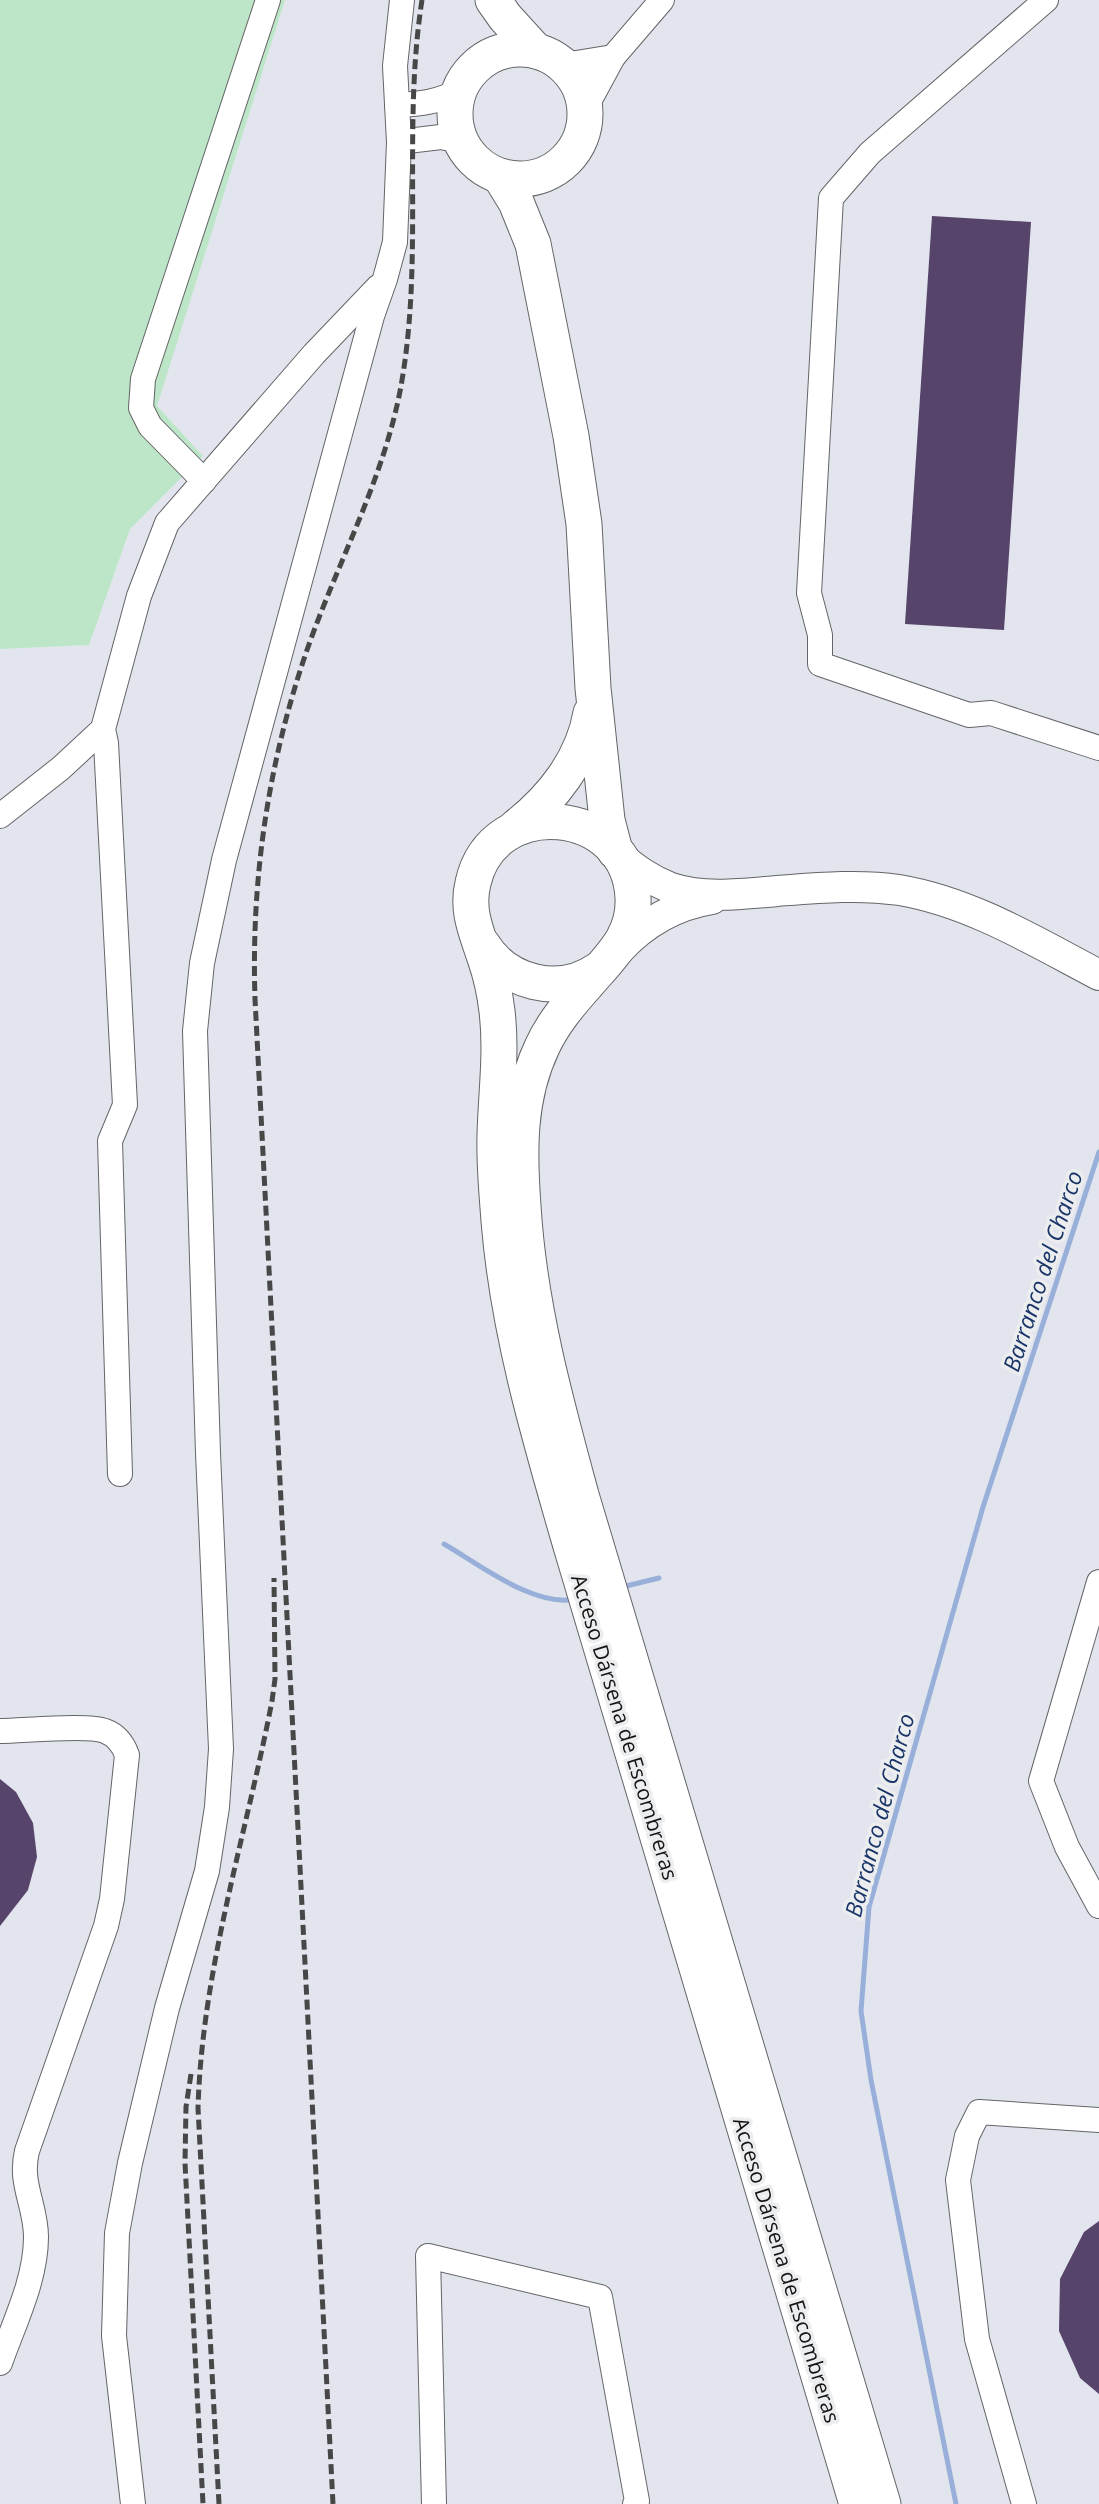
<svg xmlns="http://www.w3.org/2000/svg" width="1099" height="2504" font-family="'Open Sans',sans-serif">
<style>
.built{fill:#e2e4ee}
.green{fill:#bce6c7}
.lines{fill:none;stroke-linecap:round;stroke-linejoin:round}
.stream{stroke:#98b0d9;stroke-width:5}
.building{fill:#56446a}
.minor-casing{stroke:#646567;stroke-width:26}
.major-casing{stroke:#646567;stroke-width:32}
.highway-casing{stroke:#646567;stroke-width:37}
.minor{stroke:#fff;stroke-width:24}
.major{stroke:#fff;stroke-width:30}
.highway{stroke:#fff;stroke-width:35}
.rail{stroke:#474748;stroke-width:5;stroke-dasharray:10 5;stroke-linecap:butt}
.labels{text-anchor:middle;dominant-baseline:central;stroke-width:7;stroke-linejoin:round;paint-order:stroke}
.street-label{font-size:21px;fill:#141415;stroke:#ecedef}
.water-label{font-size:23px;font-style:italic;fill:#1a3568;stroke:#ecedef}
</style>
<rect width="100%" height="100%" fill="#ecedef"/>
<polygon class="built" points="285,0 1099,0 1099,2504 0,2504 0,649 89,645 130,529 203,456 157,406"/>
<polygon class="green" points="0,0 285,0 157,406 203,456 130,529 89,645 0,649"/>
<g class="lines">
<g class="stream">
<path d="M444 1544C479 1564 534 1608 576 1599"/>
<polyline points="622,1587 659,1578"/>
<polyline points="956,2504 871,2080 861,2011 869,1907 983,1507 1099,1152"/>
</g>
</g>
<g class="building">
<polygon points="932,216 1031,222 1004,630 905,624"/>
<polygon points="0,1779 16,1792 33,1823 37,1857 28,1890 0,1926"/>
<polygon points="1099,2221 1099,2394 1080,2378 1059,2331 1060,2279 1084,2232"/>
</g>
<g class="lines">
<defs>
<g id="minor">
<polyline points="1046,0 870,153 831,198 809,593 820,635 820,664 969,715 991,713 1099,748"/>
<polyline points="613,57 662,0"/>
<polyline points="564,65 613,57 586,107"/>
<path d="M397 105C421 104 438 102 459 91"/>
<polyline points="399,142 441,137 460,141"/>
<polyline points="204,481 150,426 141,408 143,379 268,0"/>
<polyline points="0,816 61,768 103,729"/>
<polyline points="120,1474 110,1141 125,1105 106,743 103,729 139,596 167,523 314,354 378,287"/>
<polyline points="1099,1582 1041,1781 1067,1847 1099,1906"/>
<path d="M0 1731C22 1731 88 1724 105 1731 116 1735 123 1744 127 1755L112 1899 106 1926 27 2151C19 2184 36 2205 36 2237 36 2280 14 2323 0 2363"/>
<polyline points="133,2504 114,2336 117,2233 130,2163 167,2008 207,1871 217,1807 221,1749 208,1453 195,1031 202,963 224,860 372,316 385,279 395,242 399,142 395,66 402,0"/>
<polyline points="434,2504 428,2256 600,2297 637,2501 635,2504"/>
<polyline points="1024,2504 977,2339 958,2180 967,2136 979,2112 1099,2120"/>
</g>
<g id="major">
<path d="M617 854C634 868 650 880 671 888 705 899 742 894 777 891 816 888 859 884 899 890 971 902 1036 942 1099 975"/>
<path d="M619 950C644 923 675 905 712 899"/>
</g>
<g id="highway">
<polyline points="493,0 505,17 536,51"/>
<circle cx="520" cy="114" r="65"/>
<polyline points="500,176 516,202 533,244 571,436 584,524 593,688 607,820 615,851"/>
<path d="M516 827C552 799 583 760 591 713"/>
<path d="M482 944C506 983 559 997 598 970"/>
<path d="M857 2504 571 1546C540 1439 508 1332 499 1221 497 1193 494 1164 495 1135 496 1094 502 1053 497 1011 495 994 491 975 485 958 477 933 466 911 473 883 493 793 629 805 633 898 635 936 610 957 587 984 570 1003 553 1023 542 1047 518 1098 519 1151 523 1206 529 1305 555 1400 581 1495L883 2504"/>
</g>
</defs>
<use href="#minor" class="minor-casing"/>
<use href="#major" class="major-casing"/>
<use href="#highway" class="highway-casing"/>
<use href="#minor" class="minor"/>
<use href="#major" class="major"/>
<use href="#highway" class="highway"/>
<g class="rail">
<polyline points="191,2074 186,2107 185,2163 203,2504"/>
<path d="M219 2504 198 2108C202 1970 246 1836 272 1701L275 1679 274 1578"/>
<path d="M333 2504 255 999C251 879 268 763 307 650 338 561 384 479 401 386 424 258 402 128 422 0"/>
</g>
</g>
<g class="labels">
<g class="street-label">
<text transform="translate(625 1727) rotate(73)">Acceso Dársena de Escombreras</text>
<text transform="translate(787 2270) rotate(73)">Acceso Dársena de Escombreras</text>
</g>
<g class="water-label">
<text transform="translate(1042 1271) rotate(-72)">Barranco del Charco</text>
<text transform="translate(879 1815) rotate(-75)">Barranco del Charco</text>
</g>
</g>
</svg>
